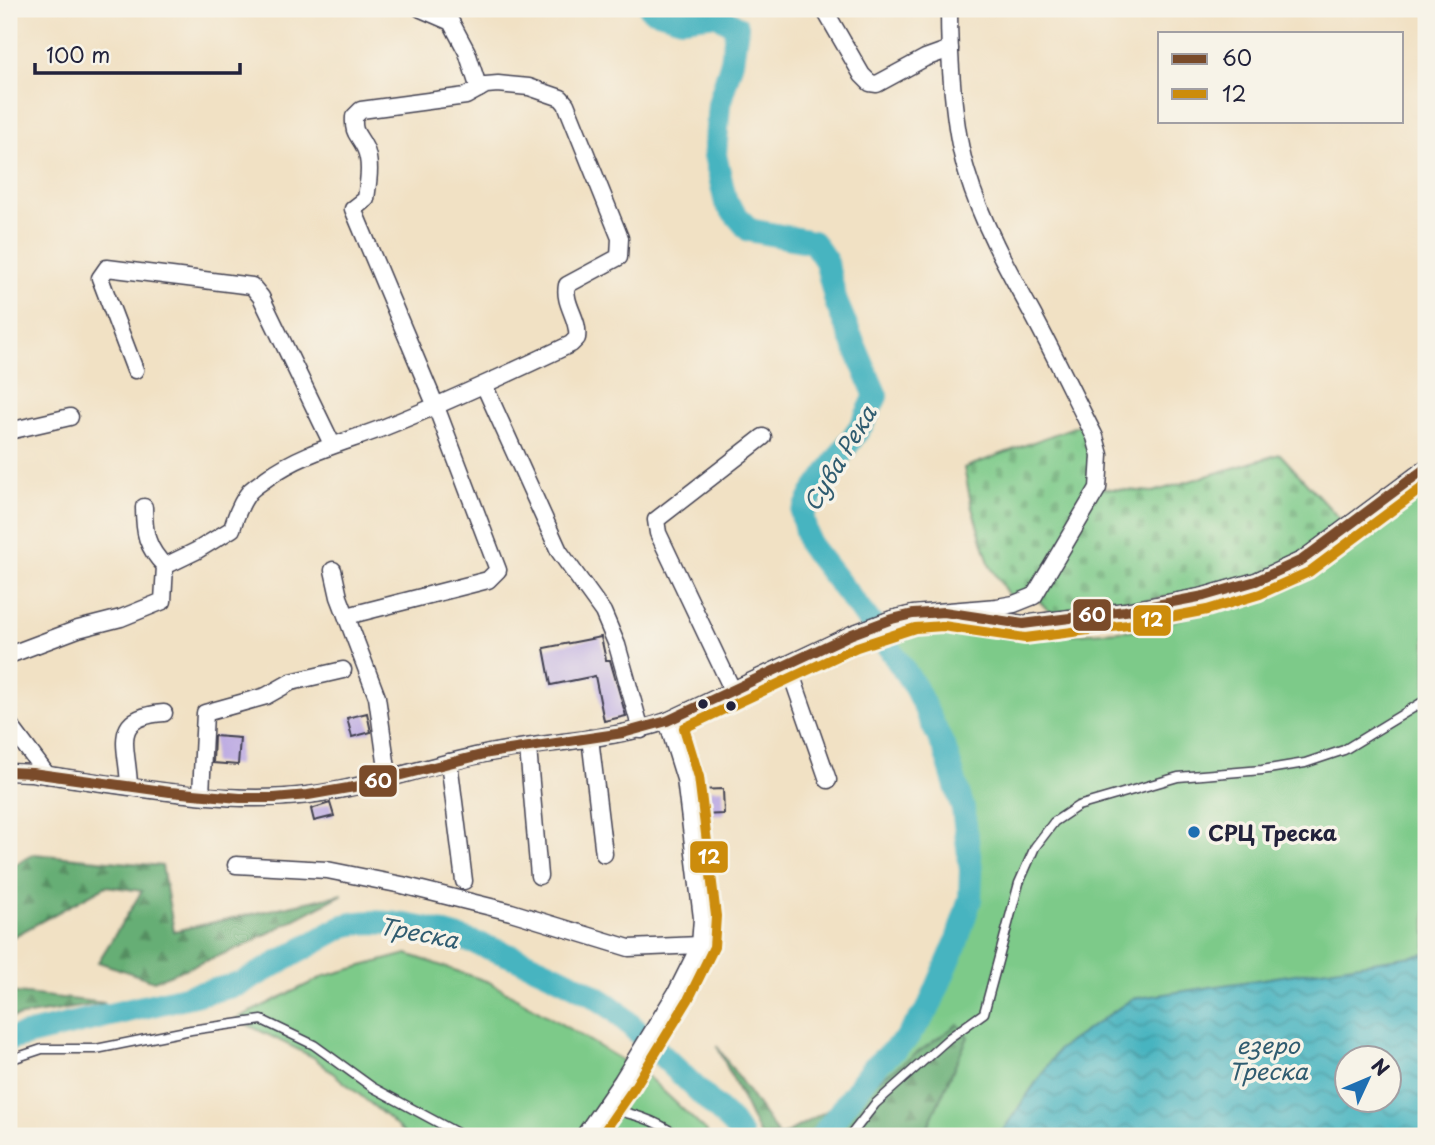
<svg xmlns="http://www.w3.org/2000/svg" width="1435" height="1145" font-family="'Playpen Sans',sans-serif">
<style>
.green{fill:#7dca89;stroke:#507662;stroke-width:2;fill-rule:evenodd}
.forest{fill:url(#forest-firs);stroke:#446858;stroke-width:2}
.cemetery{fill:url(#cemetery-stones);stroke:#507662;stroke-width:2}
.water{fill:url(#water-waves);stroke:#346b7e;stroke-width:2;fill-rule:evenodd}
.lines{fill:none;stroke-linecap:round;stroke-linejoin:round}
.river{stroke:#46b4c0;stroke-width:24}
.building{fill:#bba9e2}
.service-casing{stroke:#413f50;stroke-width:11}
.minor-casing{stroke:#413f50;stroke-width:19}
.service{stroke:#fff;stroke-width:8}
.minor{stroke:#fff;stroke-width:16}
.bus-1-casing{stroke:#f7f3e8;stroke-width:16}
.bus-2-casing{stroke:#f7f3e8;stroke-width:16}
.bus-1{stroke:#7a4b2a;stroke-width:10}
.bus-2{stroke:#cc8c0c;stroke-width:10}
.bus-dot{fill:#22223b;stroke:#f7f3e8;stroke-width:2.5}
.poi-dot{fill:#1f6fb2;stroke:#f7f3e8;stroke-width:2.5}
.labels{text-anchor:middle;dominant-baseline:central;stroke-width:7;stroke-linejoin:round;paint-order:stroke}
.poi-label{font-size:21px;font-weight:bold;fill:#22223b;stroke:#f7f3e8;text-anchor:start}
.water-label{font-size:23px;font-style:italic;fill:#305c70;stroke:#f7f3e8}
.line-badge{stroke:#f7f3e8;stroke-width:2.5}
.badge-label{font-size:19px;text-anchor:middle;font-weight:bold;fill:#fff}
</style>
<defs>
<pattern id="forest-firs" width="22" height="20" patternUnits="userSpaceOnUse" patternTransform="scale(1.75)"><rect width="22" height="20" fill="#66ae75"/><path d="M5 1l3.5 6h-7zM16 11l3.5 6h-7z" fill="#548d61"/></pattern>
<pattern id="cemetery-stones" width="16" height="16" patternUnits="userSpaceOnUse" patternTransform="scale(1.75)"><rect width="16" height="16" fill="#7dca89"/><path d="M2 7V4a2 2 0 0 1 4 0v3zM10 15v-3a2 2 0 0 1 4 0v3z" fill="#6cad77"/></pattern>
<pattern id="water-waves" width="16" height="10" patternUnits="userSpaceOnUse" patternTransform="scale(1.75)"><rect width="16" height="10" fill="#46b4c0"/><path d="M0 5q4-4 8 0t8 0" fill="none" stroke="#3a929d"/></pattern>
</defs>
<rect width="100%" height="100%" fill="#f7f3e8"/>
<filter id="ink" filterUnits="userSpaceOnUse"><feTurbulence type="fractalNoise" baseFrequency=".0143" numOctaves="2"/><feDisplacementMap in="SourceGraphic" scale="14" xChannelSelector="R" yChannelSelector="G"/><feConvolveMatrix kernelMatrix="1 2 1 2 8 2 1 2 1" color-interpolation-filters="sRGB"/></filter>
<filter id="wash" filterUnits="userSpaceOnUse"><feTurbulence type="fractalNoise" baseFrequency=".00686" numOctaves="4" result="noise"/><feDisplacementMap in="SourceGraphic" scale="28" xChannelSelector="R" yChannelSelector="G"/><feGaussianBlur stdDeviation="1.57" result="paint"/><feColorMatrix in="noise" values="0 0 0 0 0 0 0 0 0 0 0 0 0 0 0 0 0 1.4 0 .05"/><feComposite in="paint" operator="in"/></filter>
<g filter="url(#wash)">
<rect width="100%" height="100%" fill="#f1e1c4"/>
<g class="green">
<path d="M1426 487V1136H819L889 1054 957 960 968 873 955 790 910 687 882 631 941 625 1018 638 1147 629 1298 581 1396 505ZM1348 1058H1390V1100H1348Z"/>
<polygon points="407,954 489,982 580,1035 645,1074 707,1132 708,1136 407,1136 387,1117 313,1057 236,1019 325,976"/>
</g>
<g class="forest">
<polygon points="34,854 162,866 174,931 343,894 244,946 154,981 98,962 142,891 106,886 9,939 9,868"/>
<polygon points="9,992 105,1003 9,1018"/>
<polygon points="958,1024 968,1037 925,1133 853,1130 850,1136 781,1136 863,1091"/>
<polygon points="717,1046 779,1136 760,1136"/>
</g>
<polygon class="cemetery" points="1087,422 1099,488 1153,492 1280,454 1348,528 1256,581 1059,616 1047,609 1034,596 1014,604 990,566 972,508 964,468"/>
<path class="water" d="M1426 954V1136H999L1059 1049 1132 999ZM1348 1058H1390V1100H1348Z"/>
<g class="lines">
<g class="river">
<polyline points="651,9 682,18 716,14 737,27 732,61 719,104 715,155 726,203 749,230 813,242 826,261 836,302 876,396 863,423 812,495 802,515 809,544 884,640 915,687 945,750 963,809 971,870 970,899 956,943 928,1009 905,1040 872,1069 822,1136"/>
<path d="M9 1039 240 984 344 926C407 906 563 971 615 1010L732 1123 741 1136"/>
</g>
</g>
<g id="blocks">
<g class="building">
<polygon points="601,637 606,660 610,660 626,716 604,721 595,676 551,685 544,648"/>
<polygon points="367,713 371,732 352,737 347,718"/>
<polygon points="214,736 240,738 238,765 213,763"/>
<polygon points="723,789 724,814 700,815 697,790"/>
<polygon points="330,803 334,816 314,821 311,809"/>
</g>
</g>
</g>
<g filter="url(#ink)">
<use href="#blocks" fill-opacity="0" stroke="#413f50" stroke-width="2"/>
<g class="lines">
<defs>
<g id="service">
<polyline points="9,1060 42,1049 96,1049 191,1030 262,1020 314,1045 372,1087 463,1136"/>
<path d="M603 1108C631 1113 654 1119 678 1136"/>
<polyline points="850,1136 875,1104 949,1038 984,1013 1019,883 1035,847 1054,822 1078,806 1178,777 1262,770 1305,763 1344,750 1426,700"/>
</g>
<g id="minor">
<polyline points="421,9 451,22 467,52 479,89"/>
<polyline points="824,9 862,75 870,83 877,84 925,58 950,49"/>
<polyline points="135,370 100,278 107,268 252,286 261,297 332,444"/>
<polyline points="484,385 559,551 603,612 617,645 641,730"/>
<polyline points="9,431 70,417"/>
<path d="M165 566 196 551 232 529C236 515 241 502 250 491 255 486 262 482 267 478 303 452 344 443 385 427 448 402 510 373 571 344L577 338C580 319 563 305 567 285L619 257 620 238 566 104 561 98 529 87 498 84 486 85 466 96 361 110 354 117C353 135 358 133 365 148 372 163 368 183 366 199L353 209 435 404 498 570 488 580 347 616"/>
<polyline points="333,570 339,597 377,697 388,776"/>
<polyline points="971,616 1023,624 1125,611 1204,596 1256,581 1302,560 1426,468"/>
<path d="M9 655 78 629 121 618 163 601 165 566C146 547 144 532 144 507"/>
<polyline points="788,665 828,780"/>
<polyline points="732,689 658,533 656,520 763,437"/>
<polyline points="9,724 47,775"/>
<polyline points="590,738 604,854"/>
<polyline points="528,748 539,876"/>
<polyline points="449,762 464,881"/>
<path d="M9 772 32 773C119 784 220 806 308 795 369 787 429 765 489 753 548 741 610 741 667 721L852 634 892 619 913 614 997 607 1014 604 1034 596 1098 488 1100 455 1095 437C1074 396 1054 354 1032 313 1007 268 982 223 967 173 953 128 949 57 949 9"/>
<path d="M129 786C128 746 109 717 164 713"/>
<polyline points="201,794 205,713 266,696 291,682 343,670"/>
<polyline points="236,865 327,870 402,885 511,912 629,948 700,945"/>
<polyline points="584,1136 622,1081 676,993 700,945 702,918 685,779 667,721"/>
</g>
</defs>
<use href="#service" class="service-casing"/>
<use href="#minor" class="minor-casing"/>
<use href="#service" class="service"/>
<use href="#minor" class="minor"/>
<defs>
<polyline id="bus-1" points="9,772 32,773 170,792 240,798 274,798 308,795 354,787 489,753 623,733 667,721 852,634 892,619 913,614 944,612 1023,624 1125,611 1204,596 1256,581 1302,560 1426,468"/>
<polyline id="bus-2" points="601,1136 634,1088 688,1000 714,947 716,916 699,777 684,728 857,647 915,628 943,626 1025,638 1128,625 1207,610 1260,594 1309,572 1426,485"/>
</defs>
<use href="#bus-1" class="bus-1-casing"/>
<use href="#bus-2" class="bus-2-casing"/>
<use href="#bus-1" class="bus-1"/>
<use href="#bus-2" class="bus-2"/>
</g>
</g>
<g class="bus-dot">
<circle cx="703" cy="704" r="6"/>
<circle cx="731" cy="706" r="6"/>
</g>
<circle class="poi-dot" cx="1194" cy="832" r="7"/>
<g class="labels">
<g class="poi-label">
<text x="1208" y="832">СРЦ Треска</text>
</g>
<g class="water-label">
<text transform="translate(839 458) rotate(-59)">Сува Река</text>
<text transform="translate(419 932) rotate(11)">Треска</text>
<text x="1268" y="1044">езеро<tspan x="1268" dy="26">Треска</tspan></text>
</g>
</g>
<g class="line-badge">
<rect x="1072" y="598" width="40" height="34" rx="7" fill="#7a4b2a"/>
<rect x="1132" y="604" width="40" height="33" rx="7" fill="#cc8c0c"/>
<rect x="358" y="764" width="40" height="34" rx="7" fill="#7a4b2a"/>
<rect x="689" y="840" width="40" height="34" rx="7" fill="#cc8c0c"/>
</g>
<g class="badge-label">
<text x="1092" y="622">60</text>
<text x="1152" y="627">12</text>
<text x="378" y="788">60</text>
<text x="709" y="864">12</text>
</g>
<rect width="1435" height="1145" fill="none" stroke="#f7f3e8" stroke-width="35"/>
<rect x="1158" y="32" width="245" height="91" fill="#f7f3e8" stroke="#a29fa3" stroke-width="2"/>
<rect x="1172" y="54" width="35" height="10" fill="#7a4b2a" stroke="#a29fa3" stroke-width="2"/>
<text x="1222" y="66" font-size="21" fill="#22223b">60</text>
<rect x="1172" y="89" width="35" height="10" fill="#cc8c0c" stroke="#a29fa3" stroke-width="2"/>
<text x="1222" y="102" font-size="21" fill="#22223b">12</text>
<g transform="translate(1368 1079) rotate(46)"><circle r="33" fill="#f7f3e8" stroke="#a29fa3" stroke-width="2"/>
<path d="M0-5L12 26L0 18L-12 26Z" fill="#1f6fb2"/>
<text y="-10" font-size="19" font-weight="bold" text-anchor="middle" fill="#22223b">N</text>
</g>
<path d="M35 63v10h205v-10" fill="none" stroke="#22223b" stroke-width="3.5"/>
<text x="46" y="63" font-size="21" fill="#22223b" stroke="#f7f3e8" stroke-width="5" paint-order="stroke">100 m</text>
</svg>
